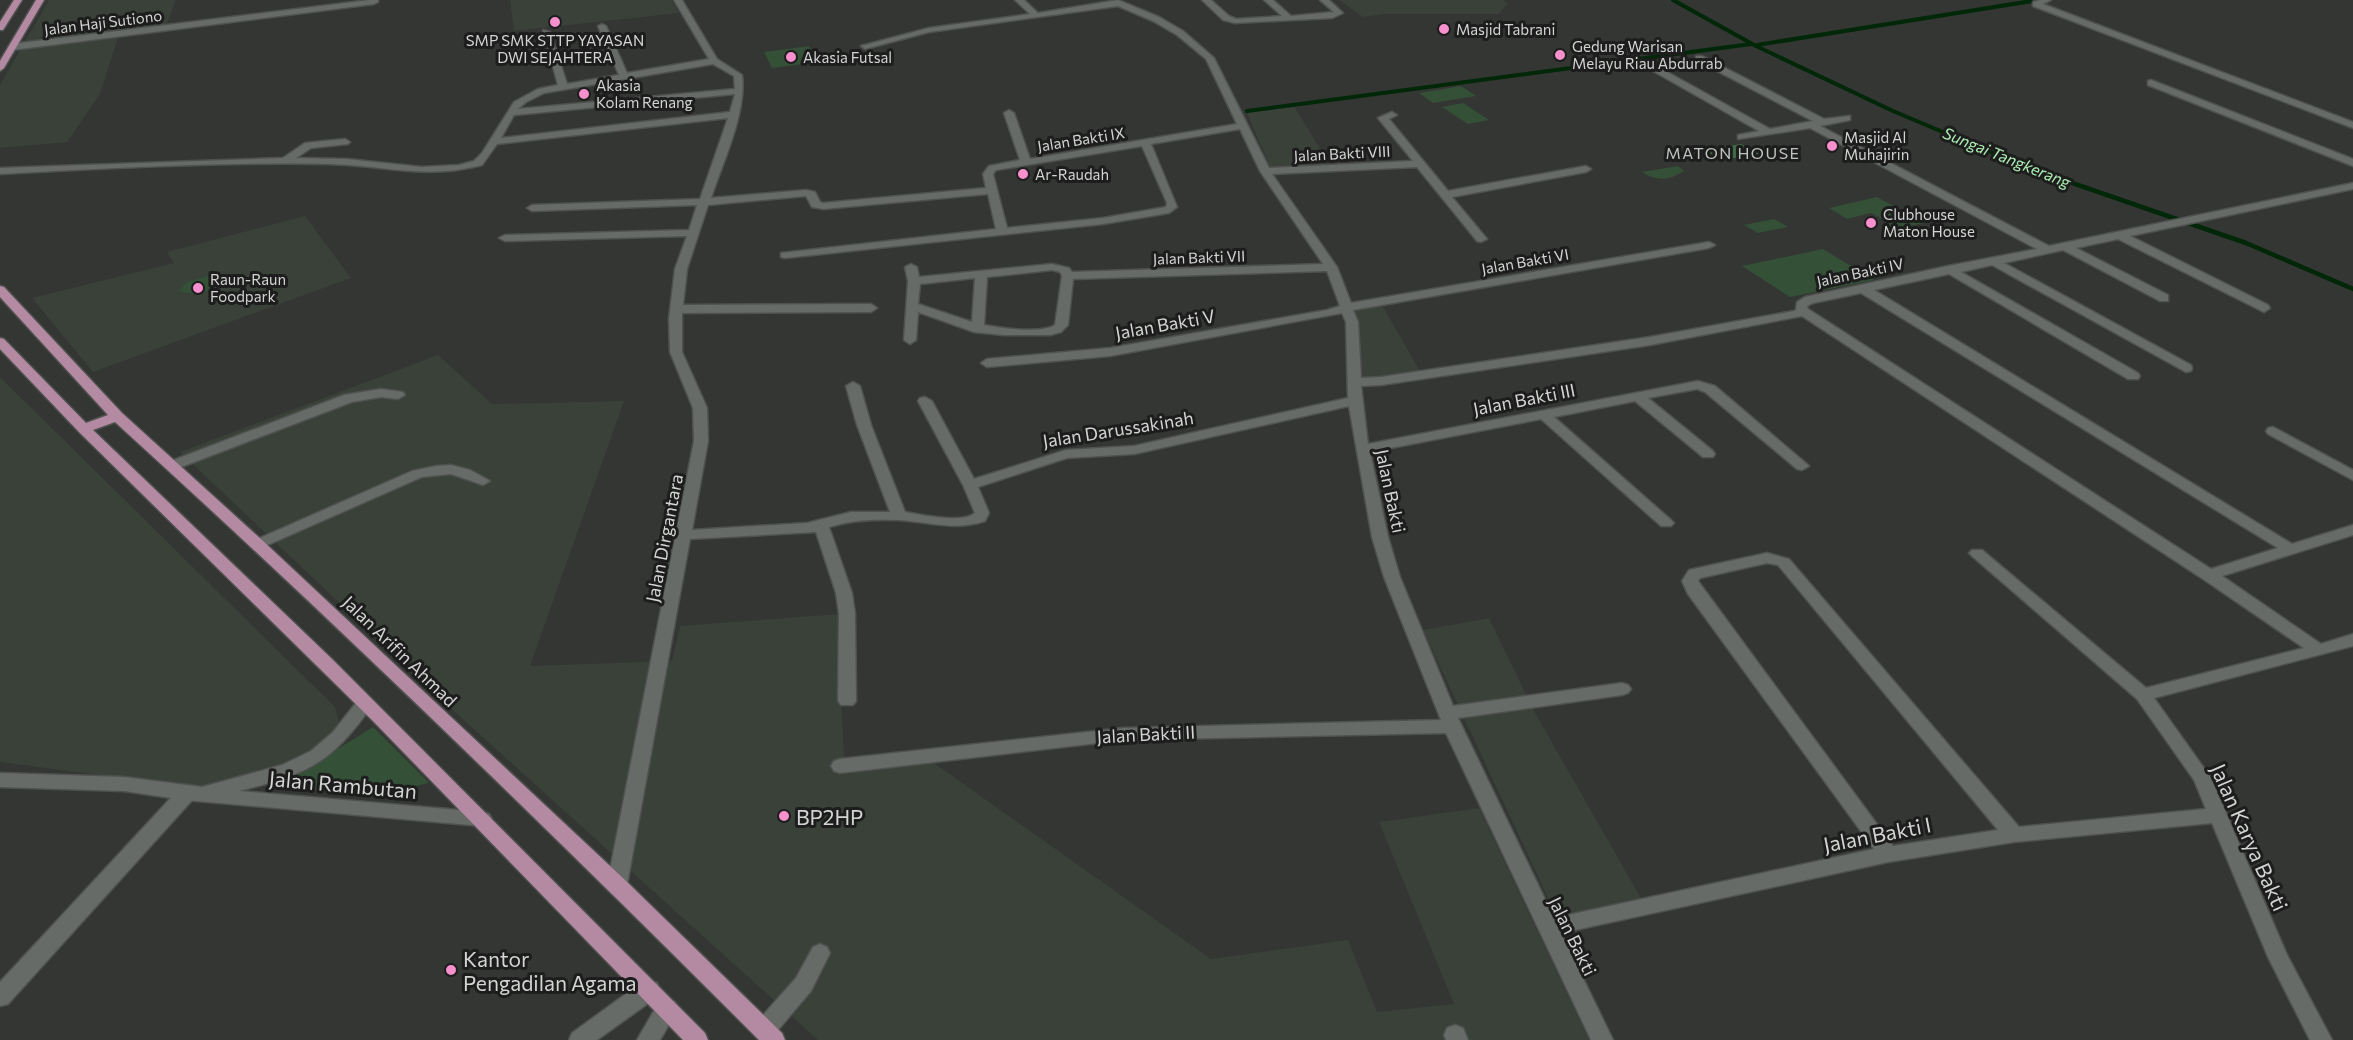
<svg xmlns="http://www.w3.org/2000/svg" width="2353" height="1040" font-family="Commissioner,sans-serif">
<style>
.built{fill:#394139}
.green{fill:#345037}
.forest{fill:#416946}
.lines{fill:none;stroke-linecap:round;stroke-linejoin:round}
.stream-far1{stroke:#002708;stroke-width:4}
.stream{stroke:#002708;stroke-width:4.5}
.street-casing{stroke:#4f514f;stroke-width:3}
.secondary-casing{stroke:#4f514f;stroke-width:3}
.primary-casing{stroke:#4f514f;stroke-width:3}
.street{fill:#676b68;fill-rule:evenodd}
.secondary{fill:#676b68;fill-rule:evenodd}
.primary{fill:#b48aa2;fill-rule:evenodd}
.poi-dot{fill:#f790cd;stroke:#1c1d1c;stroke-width:2}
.labels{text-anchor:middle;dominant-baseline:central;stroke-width:6;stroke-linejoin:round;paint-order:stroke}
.far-street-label{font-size:15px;fill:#d3d5d3;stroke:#1c1d1c}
.far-poi-label{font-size:15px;fill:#d3d5d3;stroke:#1c1d1c;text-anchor:start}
.far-neighbourhood-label{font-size:16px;letter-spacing:1.5px;fill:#bfc3bf;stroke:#1c1d1c}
.far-water-label{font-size:16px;font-style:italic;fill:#adedb4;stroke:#1c1d1c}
.street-label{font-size:18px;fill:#d3d5d3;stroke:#1c1d1c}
.near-street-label{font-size:21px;fill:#d3d5d3;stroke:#1c1d1c}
.near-poi-label{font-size:21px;fill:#d3d5d3;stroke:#1c1d1c;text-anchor:start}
</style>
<rect width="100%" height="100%" fill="#333633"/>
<g class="built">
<polygon points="49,0 176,0 166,26 120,31 100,94 67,142 0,148 0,85"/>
<polygon points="510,0 671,0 679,13 514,31"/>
<polygon points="1339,0 1503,0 1508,3 1499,14 1384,14 1363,17"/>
<polygon points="1294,106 1330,165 1271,169 1246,111"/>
<polygon points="305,216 351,278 93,372 32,298 174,263 167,252"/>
<polygon points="1382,305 1420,371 1363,378 1353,309"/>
<polygon points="438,355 492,404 624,401 530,666 672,661 680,626 840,614 841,700 845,774 934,763 1211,959 1348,940 1377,1012 1454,1004 1379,822 1479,808 1589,1040 818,1040 445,703 180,452"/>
<polygon points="0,377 335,707 343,736 272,780 220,791 0,762"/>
<polygon points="1489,618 1534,711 1649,912 1555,913 1423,630"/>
</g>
<g class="green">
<polygon points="809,46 818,62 772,68 764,52"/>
<polygon points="1461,86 1476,96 1433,103 1419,93"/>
<polygon points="1463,103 1489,120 1468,124 1442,107"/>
<path d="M1678 166 1684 171C1670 180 1657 182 1642 172Z"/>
<polygon points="1877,197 1924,223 1894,229 1886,225 1890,223 1871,213 1847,219 1829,208"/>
<polygon points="1774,219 1788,227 1758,233 1744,225"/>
<polygon points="1823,249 1874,280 1790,297 1742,266"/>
<path d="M208 276 223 280C211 294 196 295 179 291L187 282Z"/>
<path d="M373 727 429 783C406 788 380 797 356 795 330 793 304 788 278 786Z"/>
</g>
<polygon class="forest" points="1741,144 1759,154 1722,160 1704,150"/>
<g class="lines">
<g class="stream-far1">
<polyline points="1673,0 1756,46 1893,111 2033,170"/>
<polyline points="1757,45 2038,0"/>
<polyline points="1247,111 1751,44"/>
</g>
<polyline class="stream" points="2029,168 2246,243 2353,289"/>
<defs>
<g id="street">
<polygon points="370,0 378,0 378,2 374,4 12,50 8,47 12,44"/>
<path d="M674 0H682L717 59 742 75C747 112 723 162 711 198L806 190 815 192 820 202 823 203 986 188 983 174 989 166 1020 160 1004 113 1009 110 1014 113 1030 159 1237 124 1206 59 1177 35 1153 21 1118 6 929 32 865 49 861 46 929 28 1030 14 1015 0H1024L1038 13 1118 0 1159 17 1183 31 1214 58 1269 168 1413 161 1378 118 1392 112 1397 115 1389 119 1448 191 1586 166 1591 169 1586 172 1452 197 1487 239 1481 242 1477 241 1417 167 1272 174 1337 267 1351 303 1709 242 1715 245 1709 248 1353 310 1358 322 1361 378 1381 377 1650 337 1794 311 1796 310 1797 302 1805 297 1948 266 2037 249 1810 128 1738 139V135L1759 131 1646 67V63L1649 62 1770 129 1813 121 1696 60V56H1702L1824 119 1850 116V120L1820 126 2049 246 2353 183V189L2130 236 2268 305 2270 308 2264 312 2118 239 2076 248 2168 295V301H2160L2063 250 2004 263 2191 365 2192 368 2191 371 2186 372 1992 265 1961 272 2138 373 2140 376 2138 379H2128L1949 274 1874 290 2292 544 2353 525V535L2222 576 2321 644 2353 634V646L2154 698 2211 778 2287 955 2332 1040H2310L2268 957 2212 823 2014 842 1888 862 1561 933 1613 1040H1591L1446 733 1124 740 840 773 834 771 831 766 834 761 840 759 1124 728 1441 720 1384 577 1372 537 1349 406 1134 454 1067 458 978 487 989 513 985 521C955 531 929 522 898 520 874 519 852 520 829 527L852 593 855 614 856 701 853 705H841L838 701 839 614 836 593 816 532 690 539 627 885 624 891 617 893 610 891 607 885 694 441 693 408 670 352 669 319 675 269 687 236 505 241 499 238 505 235 689 230 697 205 532 211 527 208 532 205 700 199 728 118 497 144 482 165C426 180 383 165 328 164 219 162 109 168 0 174V168L283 158 305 143 345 139 350 142 348 144 311 148 296 158 347 159 422 167 459 165 474 161 482 153 514 102 538 89 558 85 543 30 550 32 567 84 619 75 598 26 602 24 606 26 627 73 709 59ZM713 64 734 76 735 89 518 109 526 102 544 93ZM735 94 730 112 501 138 514 115ZM1240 129 1260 171 1323 264 1072 272 1069 268 1052 264 919 277 917 267 911 264 905 267 908 281 904 340 910 344 916 340 918 312 974 332 1003 335H1050L1061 332 1068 325 1073 279 1327 271 1340 306 1327 310 1110 348 987 359 981 363 987 367 1110 356 1342 313 1346 322 1348 398 1134 446 1066 450 974 479 932 401 925 397 920 398 918 401 963 485 975 513C962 524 922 515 905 512L871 425 860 386 853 382 846 386 857 425 890 512H851L807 523 692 530 708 441 707 408 682 352V313L871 312 877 308 871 304 683 305 687 269 708 205 806 196 812 207 823 209 988 194 996 229 781 253V257L785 258 1103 224 1169 213 1177 207 1151 144ZM1142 146 1167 203 1166 207 1103 218 1007 228 993 174 996 170ZM1052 270 1060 272 1062 276 1055 325C1040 334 1001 328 984 325L987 277ZM975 278 972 322 918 304 920 284ZM1861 293 2278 548 2211 569 1808 309 1807 306 1813 303ZM1802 316 2203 579 2304 648 2146 688 1982 550H1972L1969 553 1972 556 2137 699 2194 780 2206 809 2019 827 1789 559 1767 553 1689 570 1682 581 1688 594 1874 849 1554 918 1458 718 1622 695 1628 693 1631 689 1628 685 1622 683 1453 706 1400 577 1388 537 1370 452 1541 419 1661 526H1671L1674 523 1671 520 1554 417 1635 401 1703 457H1713L1715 454 1713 451 1648 398 1697 389 1705 392 1797 469 1802 470 1809 466 1715 386 1698 381 1368 444 1361 386 1381 385 1650 345ZM1767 563 1778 565 1998 830 1893 846 1698 581 1700 578Z"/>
<polygon points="1202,0 1211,0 1229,16 1236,19 1282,16 1264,0 1273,0 1291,16 1334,12 1320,0 1329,0 1343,13 1332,18 1235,23 1223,20"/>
<polygon points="2040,0 2051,0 2043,4 2353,122 2353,128 2033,6 2033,2"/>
<polygon points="2151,80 2353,159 2353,166 2148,85 2148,81"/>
<polygon points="381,389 403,392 405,395 398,399 381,397 352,402 176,469 171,470 164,466 166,463 344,395"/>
<polygon points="2273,427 2353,470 2353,480 2268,434 2266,431 2268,428"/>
<polygon points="451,465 470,470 490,481 483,485 451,474 422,477 263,547 253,547 250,544 253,541 412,471 436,466"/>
<polygon points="188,785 195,787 197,792 195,797 8,1004 0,1006 0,982 181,787"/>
<polygon points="820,944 827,947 830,953 811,991 772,1037 764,1040 756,1037 753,1030 756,1023 796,978 813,947"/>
<polygon points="649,981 657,983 660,990 657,997 597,1040 569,1040 572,1033 641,983"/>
<polygon points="667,1000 675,1002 678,1009 660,1040 637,1040 659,1002"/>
<polygon points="1455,1025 1463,1028 1468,1040 1446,1040 1444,1035 1447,1028"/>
</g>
<path id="secondary" d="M365 697 371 699 374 703 371 707C330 765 306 774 239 791L482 812 489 814 492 819 489 824 482 826 185 800 124 791 0 787V773L124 777 202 787 282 765 311 751 333 732 359 699Z"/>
<g id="primary">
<polygon points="14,0 22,0 3,30 0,30 0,22"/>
<polygon points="36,0 44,0 4,68 0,71 0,61"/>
<path d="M0 286 4 287 122 413 263 541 624 879 782 1033 785 1040H759C549 830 335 622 115 422L93 430 332 659 705 1033 708 1040H683L373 721 79 432 0 349V338L4 339 86 423 108 415 0 297Z"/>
</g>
</defs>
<use href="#street" class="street-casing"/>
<use href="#secondary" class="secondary-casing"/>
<use href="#primary" class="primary-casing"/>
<use href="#street" class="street"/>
<use href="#secondary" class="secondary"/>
<use href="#primary" class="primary"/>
</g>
<g class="poi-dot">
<circle cx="555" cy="22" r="6"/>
<circle cx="1444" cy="29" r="6"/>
<circle cx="1560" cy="55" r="6"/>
<circle cx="791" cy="57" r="6"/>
<circle cx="584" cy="94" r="6"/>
<circle cx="1832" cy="146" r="6"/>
<circle cx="1023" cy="174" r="6"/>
<circle cx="1871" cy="223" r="6"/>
<circle cx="198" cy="288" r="6"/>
<circle cx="784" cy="816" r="6"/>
<circle cx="451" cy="970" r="6"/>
</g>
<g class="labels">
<g class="far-street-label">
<text transform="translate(103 22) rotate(-7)">Jalan Haji Sutiono</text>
<text transform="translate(1081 139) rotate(-9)">Jalan Bakti IX</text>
<text transform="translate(1342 153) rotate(-3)">Jalan Bakti VIII</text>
<text transform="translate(1199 257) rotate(-2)">Jalan Bakti VII</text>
<text transform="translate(1525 261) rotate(-10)">Jalan Bakti VI</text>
<text transform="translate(1860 272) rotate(-12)">Jalan Bakti IV</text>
</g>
<g class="far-poi-label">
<text x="1456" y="29">Masjid Tabrani</text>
<text x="555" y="40" text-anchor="middle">SMP SMK STTP YAYASAN<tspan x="555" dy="17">DWI SEJAHTERA</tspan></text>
<text x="1572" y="46">Gedung Warisan<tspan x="1572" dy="17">Melayu Riau Abdurrab</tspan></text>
<text x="803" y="57">Akasia Futsal</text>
<text x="596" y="85">Akasia<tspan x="596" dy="17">Kolam Renang</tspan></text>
<text x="1844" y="137">Masjid Al<tspan x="1844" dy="17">Muhajirin</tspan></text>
<text x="1035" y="174">Ar-Raudah</text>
<text x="1883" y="214">Clubhouse<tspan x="1883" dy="17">Maton House</tspan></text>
<text x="210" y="279">Raun-Raun<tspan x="210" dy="17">Foodpark</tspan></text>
</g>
<g class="far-neighbourhood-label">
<text x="1733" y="152">MATON HOUSE</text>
</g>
<g class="far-water-label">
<text transform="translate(2007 157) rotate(22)">Sungai Tangkerang</text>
</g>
<g class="street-label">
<text transform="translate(1165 324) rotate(-10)">Jalan Bakti V</text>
<text transform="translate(1524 399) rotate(-11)">Jalan Bakti III</text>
<text transform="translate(1118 429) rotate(-9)">Jalan Darussakinah</text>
<text transform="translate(1391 491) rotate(78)">Jalan Bakti</text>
<text transform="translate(664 538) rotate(-79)">Jalan Dirgantara</text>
<text transform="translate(400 651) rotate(44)">Jalan Arifin Ahmad</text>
<text transform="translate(1146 734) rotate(-3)">Jalan Bakti II</text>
<text transform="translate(1573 936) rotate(64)">Jalan Bakti</text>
</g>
<g class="near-street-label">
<text transform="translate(343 784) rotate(5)">Jalan Rambutan</text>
<text transform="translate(1877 834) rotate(-11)">Jalan Bakti I</text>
<text transform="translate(2250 837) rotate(66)">Jalan Karya Bakti</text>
</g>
<g class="near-poi-label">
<text x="796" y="816">BP2HP</text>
<text x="463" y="958">Kantor<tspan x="463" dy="24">Pengadilan Agama</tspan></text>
</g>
</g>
</svg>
